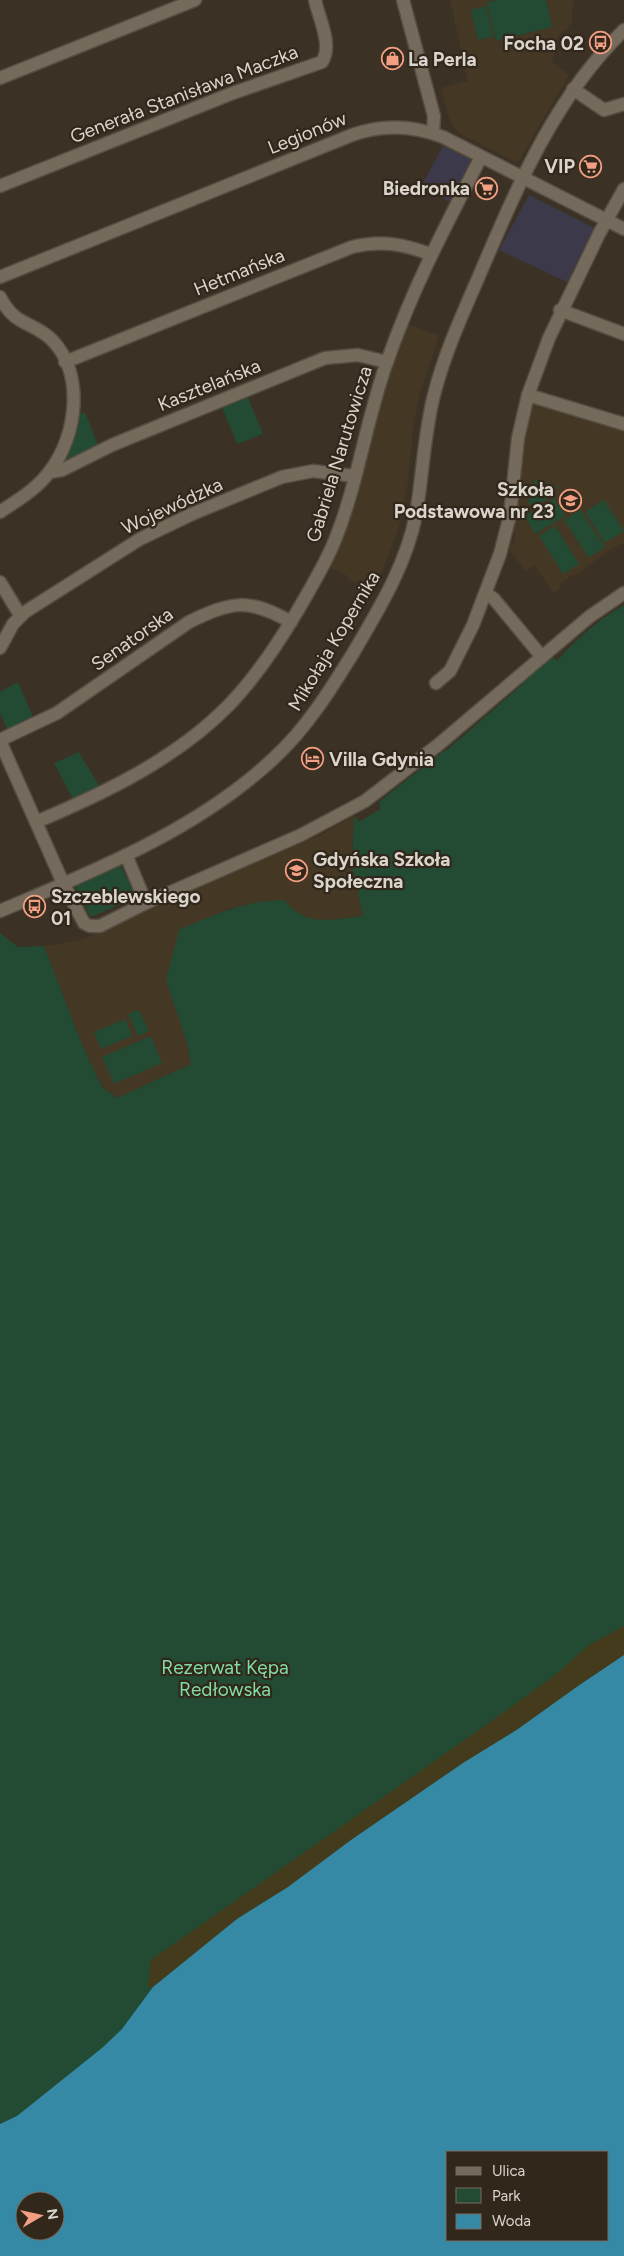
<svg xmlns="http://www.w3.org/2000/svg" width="624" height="2256" font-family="Figtree,sans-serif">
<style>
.commercial{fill:#3b394a}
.built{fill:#443724}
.green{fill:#234a33}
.sand{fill:#433b1b}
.water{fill:#3689a5;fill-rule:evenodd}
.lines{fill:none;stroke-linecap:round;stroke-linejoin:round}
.minor-casing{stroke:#564e42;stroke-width:15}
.minor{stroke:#756b5c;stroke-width:12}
.labels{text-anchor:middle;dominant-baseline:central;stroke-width:4.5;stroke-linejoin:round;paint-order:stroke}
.poi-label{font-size:19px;font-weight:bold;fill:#dad4cc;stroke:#31281b;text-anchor:end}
.street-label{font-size:19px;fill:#dad4cc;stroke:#31281b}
.park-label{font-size:19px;fill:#80dca4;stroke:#31281b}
</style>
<rect width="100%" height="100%" fill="#3b3225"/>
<g class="commercial">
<polygon points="443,146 470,159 472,163 452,203 421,187"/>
<polygon points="529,195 594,228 567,282 499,250"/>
</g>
<g class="built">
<polygon points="450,0 573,0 572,21 568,28 559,35 552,62 569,75 519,161 515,162 461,134 451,124 441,88 468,81"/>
<polygon points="406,324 439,335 419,397 414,421 408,483 398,530 375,589 349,580 346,575 329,568 382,392"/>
<polygon points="535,404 624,430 624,543 616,546 574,576 572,575 560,584 561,587 554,593 534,565 526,571 509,550 511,544 514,543 516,534 512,532 523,442 530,408"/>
<polygon points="354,816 352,866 364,916 314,921 292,911 284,900 226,909 187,1043 191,1064 117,1098 102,1087 83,1047 44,946 81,940 320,835"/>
</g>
<g class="green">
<polygon points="497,0 546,0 552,27 496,41 487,2"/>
<polygon points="486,6 493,37 478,40 471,10"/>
<polygon points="247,395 263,434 237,444 221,405"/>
<polygon points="85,412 98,445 63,464 61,461 73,438 80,414"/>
<polygon points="535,480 557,486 554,496 536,505 528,503"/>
<polygon points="554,498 565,516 535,534 525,516"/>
<polygon points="604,500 624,531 605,543 585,512"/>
<polygon points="580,510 605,547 589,558 564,520"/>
<polygon points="555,526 579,564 563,574 539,536"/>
<path d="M624 605V1674L119 2041 8 2127 0 2128V933L18 947 44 946 83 1047 102 1087 117 1098 191 1064 187 1043 166 980 179 930C215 914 244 901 284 900 306 928 332 919 363 916L352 866 354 816 359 822 380 809 379 802 442 752 447 750 523 684 522 681 550 655 557 661C577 638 598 620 624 605Z"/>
<polygon points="18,682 33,717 7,729 0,713 0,692"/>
<polygon points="79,752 101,789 74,801 54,763"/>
<polygon points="120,865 136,895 135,898 93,916 90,916 76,890 77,884"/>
<polygon points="139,1010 149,1031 138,1036 128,1014"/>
<polygon points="125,1019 132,1036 101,1049 94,1032"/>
<polygon points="151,1036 162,1063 114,1084 102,1057"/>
</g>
<polygon class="sand" points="624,1626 624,1655 578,1686 518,1729 463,1763 351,1840 288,1887 237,1919 153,1987 148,1986 151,1960 493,1720 554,1676 589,1645"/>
<path class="water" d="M624 1655V2256H0V2124L17 2116 102 2048 122 2029 153 1987 237 1919 288 1887 351 1840 463 1763 518 1729 578 1686ZM448 2152H608V2240H448ZM25 2201H55V2231H25Z"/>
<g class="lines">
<defs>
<g id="minor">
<polyline points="403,0 434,116 433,133"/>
<polyline points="0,78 195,0"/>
<polyline points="573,89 604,110 624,104"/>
<path d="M0 186 233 93 322 62C333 45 319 19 315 0"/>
<path d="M0 277 352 135C383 124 412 125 443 137L624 229"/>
<path d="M0 297C15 327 33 321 52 340 85 374 77 436 50 471 37 489 18 500 0 512"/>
<polyline points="560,310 624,334"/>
<path d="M65 362 352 247C381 240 403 244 430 254"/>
<polyline points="528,395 624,424"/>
<polyline points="50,472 62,470 112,445 325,358 358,355 387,362"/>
<polyline points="0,582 20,615"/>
<polyline points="487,594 494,599 542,657"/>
<polyline points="0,648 13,624 25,612 140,539 192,514 282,477 313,471 354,476"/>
<polyline points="436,683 450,671 473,625 500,554 510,515 518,438 528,395 549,338 599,234 624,189"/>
<path d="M0 740 57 713 189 622C232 601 249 598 291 622"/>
<polyline points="0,741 63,883 84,923 90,926 100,926 146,903 301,835 365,801 438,745 589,617 624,593"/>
<path d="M36 822C105 793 176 759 229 705 256 677 278 644 298 610 311 587 325 565 335 540 358 483 366 420 387 362 412 289 446 225 481 157"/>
<polyline points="126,855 146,903"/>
<path d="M0 911C94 871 197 830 273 759 307 728 331 689 355 650 380 607 406 565 416 515 423 474 424 431 435 391 446 349 465 309 482 269 519 183 556 96 624 30"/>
</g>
</defs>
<use href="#minor" class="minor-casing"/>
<use href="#minor" class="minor"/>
</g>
<defs>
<symbol id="bus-ring" viewBox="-11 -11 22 22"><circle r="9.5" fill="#31281b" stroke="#f39f83" stroke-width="1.5"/><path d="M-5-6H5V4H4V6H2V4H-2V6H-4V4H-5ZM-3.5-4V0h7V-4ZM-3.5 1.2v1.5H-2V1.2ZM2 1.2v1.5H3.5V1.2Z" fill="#f39f83"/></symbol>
<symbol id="shop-ring" viewBox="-11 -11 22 22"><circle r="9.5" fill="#31281b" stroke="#f39f83" stroke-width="1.5"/><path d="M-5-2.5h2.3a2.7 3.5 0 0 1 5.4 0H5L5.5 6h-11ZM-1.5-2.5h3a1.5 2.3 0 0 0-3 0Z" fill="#f39f83"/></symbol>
<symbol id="supermarket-ring" viewBox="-11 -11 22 22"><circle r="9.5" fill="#31281b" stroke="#f39f83" stroke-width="1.5"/><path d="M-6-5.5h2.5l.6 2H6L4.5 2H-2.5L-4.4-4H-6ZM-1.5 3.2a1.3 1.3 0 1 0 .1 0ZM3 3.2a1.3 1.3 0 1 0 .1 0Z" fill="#f39f83"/></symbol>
<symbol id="school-ring" viewBox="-11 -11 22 22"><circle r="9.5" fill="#31281b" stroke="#f39f83" stroke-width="1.5"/><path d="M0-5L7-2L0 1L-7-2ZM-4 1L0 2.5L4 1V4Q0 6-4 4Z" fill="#f39f83"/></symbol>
<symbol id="hotel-ring" viewBox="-11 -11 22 22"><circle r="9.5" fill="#31281b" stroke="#f39f83" stroke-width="1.5"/><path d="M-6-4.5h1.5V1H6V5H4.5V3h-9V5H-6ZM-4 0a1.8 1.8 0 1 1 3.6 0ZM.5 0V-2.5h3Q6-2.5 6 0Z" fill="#f39f83"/></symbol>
</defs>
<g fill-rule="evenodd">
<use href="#bus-ring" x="588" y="30" width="25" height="25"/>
<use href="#shop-ring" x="380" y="46" width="25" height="25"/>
<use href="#supermarket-ring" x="578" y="154" width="25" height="25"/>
<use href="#supermarket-ring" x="474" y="176" width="25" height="25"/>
<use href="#school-ring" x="558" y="488" width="25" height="25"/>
<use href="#hotel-ring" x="300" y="746" width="25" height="25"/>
<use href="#school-ring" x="284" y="858" width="25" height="25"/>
<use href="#bus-ring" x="22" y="894" width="25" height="25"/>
</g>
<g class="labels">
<g class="poi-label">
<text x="584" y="43">Focha 02</text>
<text x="408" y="59" text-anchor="start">La Perla</text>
<text x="575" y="166">VIP</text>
<text x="470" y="188">Biedronka</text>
<text x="554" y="489">Szkoła<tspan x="554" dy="22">Podstawowa nr 23</tspan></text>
<text x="329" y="759" text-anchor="start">Villa Gdynia</text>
<text x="313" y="859" text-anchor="start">Gdyńska Szkoła<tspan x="313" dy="22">Społeczna</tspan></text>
<text x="51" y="896" text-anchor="start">Szczeblewskiego<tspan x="51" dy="22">01</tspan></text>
</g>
<g class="street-label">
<text transform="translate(184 94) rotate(-21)">Generała Stanisława Maczka</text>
<text transform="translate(307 133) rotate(-22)">Legionów</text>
<text transform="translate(239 272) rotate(-22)">Hetmańska</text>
<text transform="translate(209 385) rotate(-22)">Kasztelańska</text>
<text transform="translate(339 454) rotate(-73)">Gabriela Narutowicza</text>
<text transform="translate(172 506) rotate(-25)">Wojewódzka</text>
<text transform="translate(132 639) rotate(-35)">Senatorska</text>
<text transform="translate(334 641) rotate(-59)">Mikołaja Kopernika</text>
</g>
<g class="park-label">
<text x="225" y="1667">Rezerwat Kępa<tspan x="225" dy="22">Redłowska</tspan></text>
</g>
</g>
<rect x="446" y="2151" width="162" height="90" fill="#31281b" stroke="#756d62"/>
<rect x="456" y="2167" width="25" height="8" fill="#756b5c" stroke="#756d62"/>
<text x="492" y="2176" font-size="15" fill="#dad4cc">Ulica</text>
<rect x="456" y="2188" width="25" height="15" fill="#234a33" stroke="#756d62"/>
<text x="492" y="2201" font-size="15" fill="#dad4cc">Park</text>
<rect x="456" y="2214" width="25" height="15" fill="#3689a5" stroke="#756d62"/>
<text x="492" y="2226" font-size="15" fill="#dad4cc">Woda</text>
<g transform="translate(40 2216) rotate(81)"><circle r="24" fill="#31281b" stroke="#756d62"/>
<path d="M0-4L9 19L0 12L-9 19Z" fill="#f39f83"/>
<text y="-8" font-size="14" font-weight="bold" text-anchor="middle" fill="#dad4cc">N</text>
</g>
</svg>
